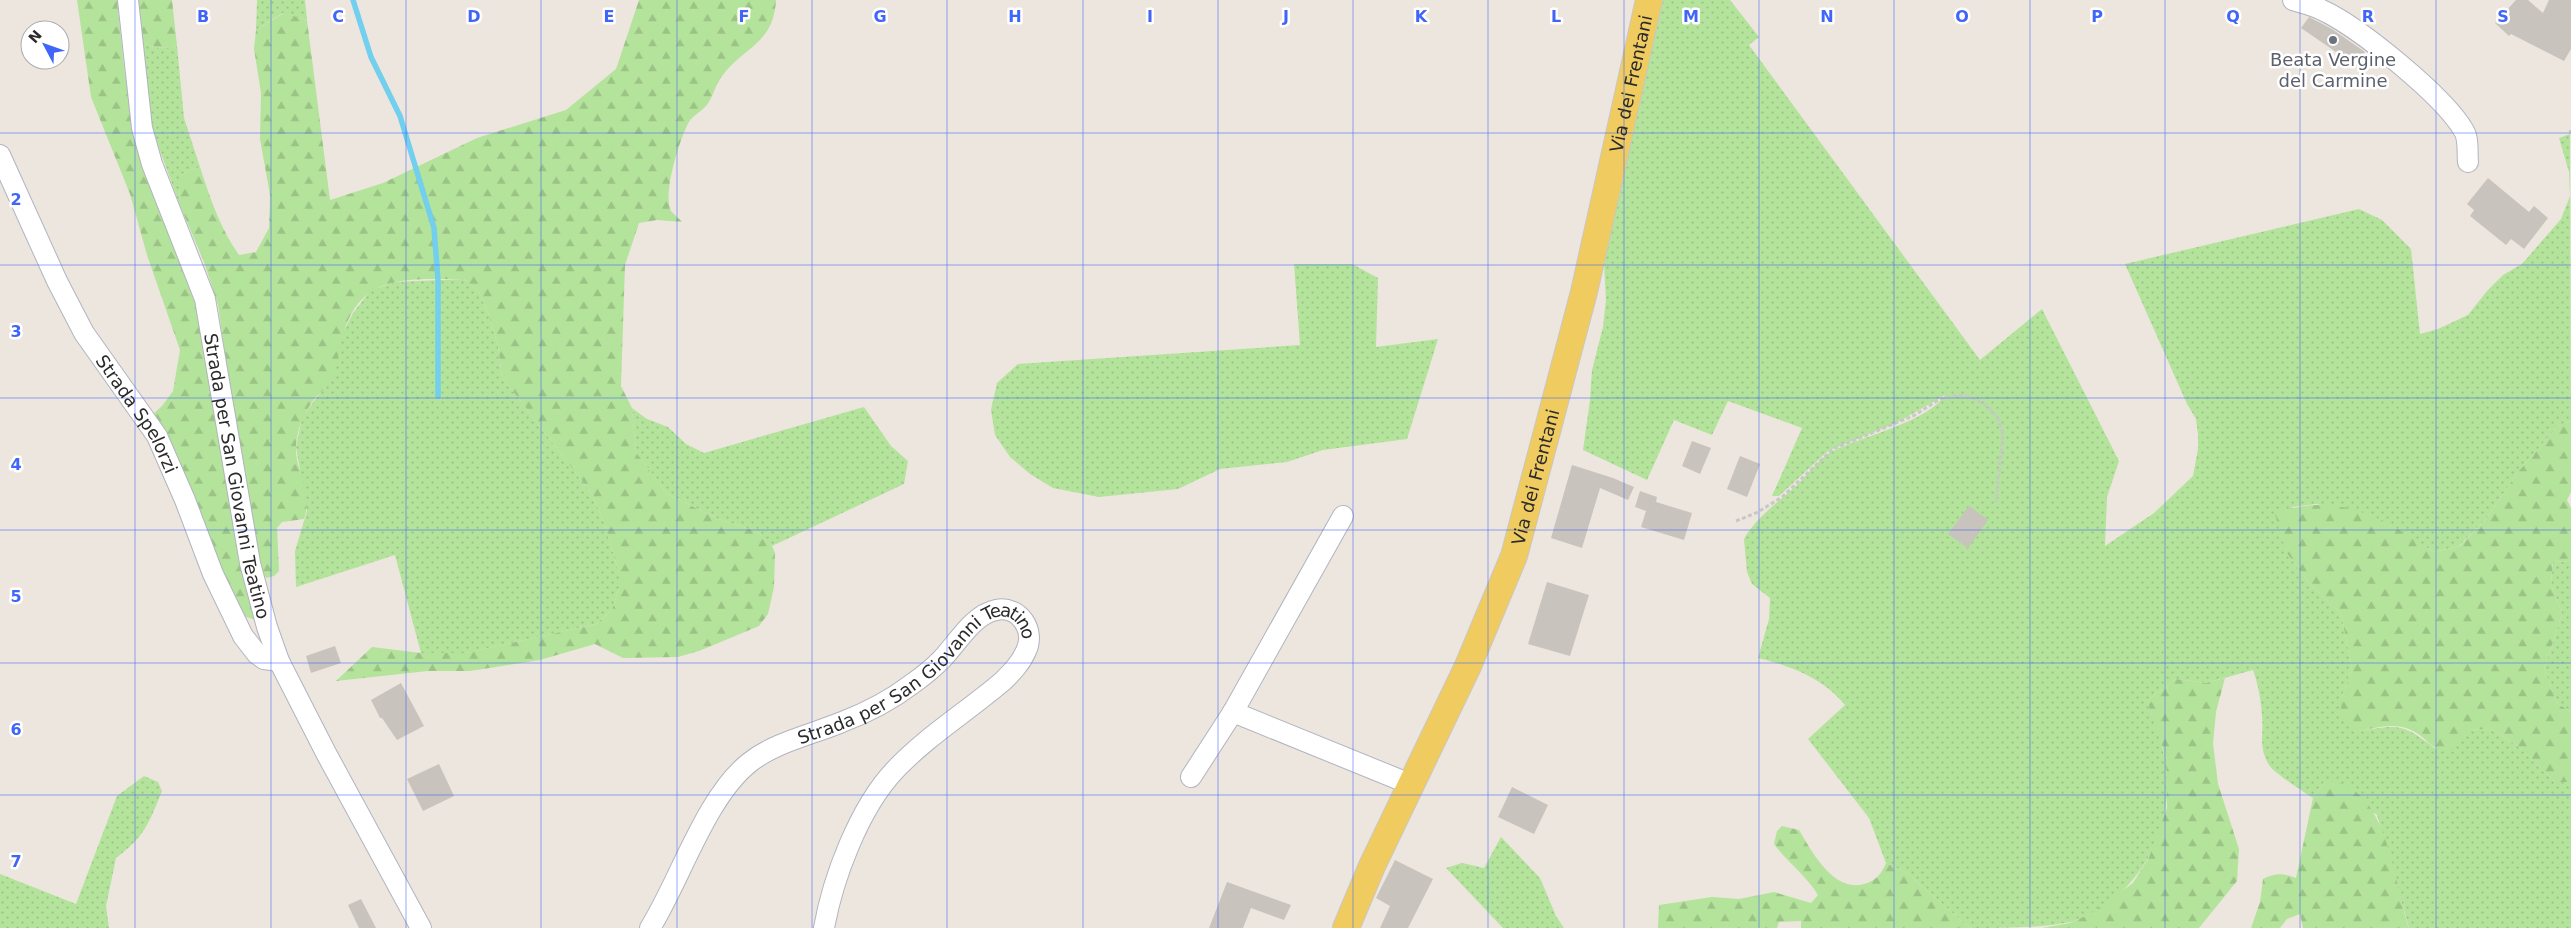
<svg xmlns="http://www.w3.org/2000/svg" width="2571" height="928" font-family="'DejaVu Sans',sans-serif">
<style>
.grass{fill:url(#grass-dots)}
.forest{fill:url(#forest-firs)}
.lines{fill:none;stroke-linecap:round;stroke-linejoin:round}
.stream{stroke:#72cfed;stroke-width:5.5}
.building{fill:#c8c3bd}
.minor-casing{stroke:#b1b4bf;stroke-width:22}
.major-casing{stroke:#c8c8c8;stroke-width:28}
.path{stroke:#c8c8c8;stroke-width:3;stroke-dasharray:4 2.5;stroke-linecap:butt}
.minor{stroke:#fff;stroke-width:20}
.major{stroke:#efcb60;stroke-width:26}
.grid{fill:none;stroke:#4065f8;stroke-width:1;stroke-opacity:0.55}
.worship-dot{fill:#6b7280;stroke:#fff;stroke-width:2}
.labels{text-anchor:middle;dominant-baseline:central;stroke-width:5;stroke-linejoin:round;paint-order:stroke}
.worship-label{font-size:18px;fill:#5b616d;stroke:#fff}
.street-label{font-size:18px;fill:#2b2b2b;stroke:#fff}
.grid-label{font-size:16px;text-anchor:middle;font-weight:bold;fill:#4065f8;stroke:#fff;stroke-width:5;stroke-linejoin:round;paint-order:stroke}
</style>
<defs>
<pattern id="grass-dots" width="8" height="8" patternUnits="userSpaceOnUse" patternTransform="scale(1.25)"><rect width="8" height="8" fill="#b4e39b"/><path d="M2 2h.1M6 6h.1" fill="none" stroke="#9bc386" stroke-width="1.8" stroke-linecap="round"/></pattern>
<pattern id="forest-firs" width="22" height="20" patternUnits="userSpaceOnUse" patternTransform="scale(1.25)"><rect width="22" height="20" fill="#b4e39b"/><path d="M5 1l3.5 6h-7zM16 11l3.5 6h-7z" fill="#9bc386"/></pattern>
</defs>
<rect width="100%" height="100%" fill="#ede6de"/>
<g class="grass">
<polygon points="257,0 305,0 307,20 283,13 256,30"/>
<path d="M1659 0H1730L1759 37 1749 45 1980 360 2042 309 2119 461 2107 497 2105 546 2154 513 2193 476 2198 449V434L2196 419 2187 404 2125 264 2359 209 2382 220 2411 249 2420 334 2438 329 2468 315 2487 291 2503 275 2522 264 2561 219 2570 196 2569 172 2559 138 2570 134 2571 421 2558 426 2518 472 2487 518 2459 546 2434 552 2370 515 2316 504 2292 507 2286 552 2310 584 2341 614 2352 668 2342 697 2360 731C2401 724 2403 724 2436 749L2468 730 2492 729 2518 746 2555 782H2571V928H2409L2377 815 2325 781 2313 798C2304 792 2274 773 2269 765 2258 747 2264 734 2262 716 2261 700 2258 684 2253 670L2206 683 2176 679 2147 701C2155 724 2165 749 2167 774 2172 838 2133 902 2071 922 2040 928 2004 928 1972 928L1966 925 1907 873 1886 863 1869 818 1808 739 1845 705C1823 678 1791 666 1758 658L1769 619 1770 598 1752 584 1747 572 1744 539C1757 516 1779 502 1797 485 1808 474 1820 457 1833 451 1861 437 1929 421 1945 395L1898 422 1828 451 1779 496H1772L1802 428 1728 401 1712 435 1674 420 1647 480 1583 450 1590 400 1592 370 1603 327 1606 300 1604 263Z"/>
<path d="M140 40C153 49 162 49 177 46L184 118 200 167 184 173 179 179 180 187 179 203 151 126Z"/>
<polygon points="1294,264 1352,264 1378,278 1376,347 1438,339 1407,439 1323,450 1287,462 1220,469 1178,489 1099,497 1053,488 1030,474 1010,457 995,435 991,410 997,383 1018,364 1300,345"/>
<polygon points="464,279 479,292 489,315 498,346 502,377 592,494 604,522 619,573 619,588 612,610 596,624 466,653 421,653 395,555 296,587 295,551 307,511 296,447 302,417 330,380 344,331 353,313 370,291 394,282"/>
<polygon points="864,407 891,446 908,461 904,484 772,546 756,531 718,519 667,494 636,452 632,408 647,419 668,427 686,444 704,453"/>
<polygon points="2553,561 2571,562 2571,712 2557,703 2544,669 2562,614 2551,585"/>
<path d="M144 776 158 782 162 791C148 825 145 836 116 858L106 906 109 928H0V874L76 904 117 796Z"/>
<polygon points="1501,837 1540,878 1556,916 1564,928 1503,928 1446,868 1462,863 1484,868"/>
</g>
<g class="forest">
<polygon points="77,0 117,0 125,75 139,141 188,267 261,622 244,616 236,603 152,415 162,406 173,391 180,350 147,255 130,194 91,97"/>
<path d="M137 0H172L177 46C162 49 153 49 140 40Z"/>
<path d="M639 0H776C774 44 743 47 722 76 715 85 713 98 706 106 701 112 693 115 689 122 680 137 662 195 671 211 674 215 679 218 682 222L657 220 639 223 625 265 621 386 632 408 636 452 667 494 718 519 756 531 772 546 775 553 774 587 768 614 759 626 699 651 678 657 623 658 595 644 540 660 470 671H428L336 681 372 647 421 653H466L596 624 612 610 619 588V573L604 522 592 494 502 377 498 346 489 315 479 292 464 279C412 280 363 271 344 332 339 347 338 365 331 379 327 386 321 392 316 397 304 412 298 426 296 445 294 471 314 490 304 519L282 522 277 528 279 571 274 576 266 578 261 568 244 488 218 305 204 262 179 203 180 187 178 179 184 173 200 167C210 198 220 228 239 255L256 252 269 228 270 195 260 139 261 93 254 49 256 30 284 13 307 20 330 200 383 183 477 138 566 110 616 69Z"/>
<path d="M2571 421V492L2567 500 2571 508V562L2553 561 2551 585 2562 614 2544 669 2557 703 2571 712V782H2555L2518 746 2492 729 2468 730 2452 752C2426 748 2430 739 2411 730 2396 722 2375 728 2360 731L2340 718 2342 697 2352 668 2341 614 2310 584 2286 552 2275 514C2305 501 2339 503 2370 515 2392 523 2413 540 2434 552L2460 546 2487 518 2518 472 2558 426Z"/>
<polygon points="2225,678 2216,712 2213,743 2218,784 2239,849 2237,881 2199,928 2042,928 2070,923 2090,914 2133,883 2149,857 2167,808 2167,774 2163,749 2147,701 2176,679 2206,683"/>
<path d="M2325 781C2388 782 2393 881 2409 928H2303L2300 914 2287 919 2280 928H2251L2260 902 2263 879C2275 873 2283 873 2296 878L2313 798Z"/>
<path d="M1782 826 1799 830C1812 852 1834 893 1864 884 1876 881 1882 873 1886 863L1907 873 1966 925 1972 928H1801V921L1779 922 1777 928H1658L1659 905 1712 897 1739 899 1774 892 1811 903 1818 895C1807 876 1787 862 1774 844L1777 831Z"/>
</g>
<g class="lines">
<polyline class="stream" points="353,0 371,57 400,116 434,228 438,280 438,396"/>
</g>
<g class="building">
<polygon points="2516,0 2528,0 2543,13 2549,0 2571,0 2571,49 2564,61 2511,34 2509,36 2495,23"/>
<polygon points="2309,17 2332,29 2365,52 2355,65 2301,28"/>
<polygon points="2488,178 2529,212 2534,206 2548,218 2524,249 2511,239 2506,245 2470,216 2474,210 2467,204"/>
<polygon points="1692,441 1711,448 1700,474 1682,466"/>
<polygon points="1740,456 1760,464 1747,497 1727,489"/>
<polygon points="1572,465 1613,478 1634,487 1628,500 1600,488 1582,548 1551,538"/>
<polygon points="1640,491 1657,497 1656,502 1692,513 1684,540 1641,527 1646,511 1635,507"/>
<polygon points="1969,506 1988,520 1968,548 1948,534"/>
<polygon points="1547,582 1589,595 1570,656 1528,644"/>
<polygon points="335,646 341,663 311,673 306,656"/>
<polygon points="401,683 424,726 397,740 382,718 380,718 371,700"/>
<polygon points="439,764 454,796 423,811 407,779"/>
<polygon points="1512,787 1548,805 1534,834 1498,817"/>
<polygon points="1395,860 1433,879 1408,928 1380,928 1390,906 1376,898"/>
<polygon points="1227,882 1291,905 1284,920 1251,908 1243,928 1209,928"/>
<polygon points="361,899 376,928 359,928 348,905"/>
</g>
<g class="lines">
<defs>
<g id="minor">
<path id="s1" d="M128 0 142 128 152 164 205 299 250 563 267 627 279 661 326 753 421 928"/>
<path d="M2293 0C2302 3 2313 5 2322 10 2359 27 2445 97 2464 131 2469 139 2467 153 2468 162"/>
<path id="s2" d="M0 155 57 281 84 333 157 436 185 500 213 574 243 636 257 654 264 659 279 661"/>
<polyline points="1343,516 1233,712 1410,784"/>
<polyline points="1191,777 1233,712"/>
<path id="s3" d="M650 928C680 880 706 797 749 763 775 742 811 735 842 722 866 713 891 700 912 684 922 677 932 669 941 660 957 644 972 615 996 610 1019 605 1036 630 1026 651 1021 663 1012 672 1003 681 968 711 927 736 895 770 859 808 833 878 824 928"/>
</g>
<g id="major">
<path id="s4" d="M1346 928 1372 866 1468 666 1514 556 1584 292 1649 0"/>
</g>
</defs>
<use href="#minor" class="minor-casing"/>
<use href="#major" class="major-casing"/>
<g class="path">
<polyline points="2570,130 2571,133"/>
<polyline points="1736,521 1758,512 1782,497 1833,449 1913,416 1940,399 1959,395 1973,398 1987,406 1997,417 2003,434 1996,502"/>
</g>
<use href="#minor" class="minor"/>
<use href="#major" class="major"/>
</g>
<path class="grid" d="M135 0V928M271 0V928M406 0V928M541 0V928M677 0V928M812 0V928M947 0V928M1083 0V928M1218 0V928M1353 0V928M1488 0V928M1624 0V928M1759 0V928M1894 0V928M2030 0V928M2165 0V928M2300 0V928M2436 0V928M0 133H2571M0 265H2571M0 398H2571M0 530H2571M0 663H2571M0 795H2571"/>
<circle class="worship-dot" cx="2333" cy="40" r="5"/>
<g class="labels">
<g class="worship-label">
<text x="2333" y="59">Beata Vergine<tspan x="2333" dy="21">del Carmine</tspan></text>
</g>
<g class="street-label">
<text stroke="none"><textPath href="#s4" startOffset="895">Via dei Frentani</textPath></text>
<text stroke="none"><textPath href="#s2" startOffset="294">Strada Spelorzi</textPath></text>
<text stroke="none"><textPath href="#s1" startOffset="491">Strada per San Giovanni Teatino</textPath></text>
<text stroke="none"><textPath href="#s4" startOffset="490">Via dei Frentani</textPath></text>
<text stroke="none"><textPath href="#s3" startOffset="394">Strada per San Giovanni Teatino</textPath></text>
</g>
</g>
<g class="grid-label">
<text x="203" y="22">B</text>
<text x="338" y="22">C</text>
<text x="474" y="22">D</text>
<text x="609" y="22">E</text>
<text x="744" y="22">F</text>
<text x="880" y="22">G</text>
<text x="1015" y="22">H</text>
<text x="1150" y="22">I</text>
<text x="1286" y="22">J</text>
<text x="1421" y="22">K</text>
<text x="1556" y="22">L</text>
<text x="1691" y="22">M</text>
<text x="1827" y="22">N</text>
<text x="1962" y="22">O</text>
<text x="2097" y="22">P</text>
<text x="2233" y="22">Q</text>
<text x="2368" y="22">R</text>
<text x="2503" y="22">S</text>
<text x="16" y="205">2</text>
<text x="16" y="337">3</text>
<text x="16" y="470">4</text>
<text x="16" y="602">5</text>
<text x="16" y="735">6</text>
<text x="16" y="867">7</text>
</g>
<g transform="translate(45 45) rotate(311)"><circle r="24" fill="#ffffff" stroke="#aaaaaa"/>
<path d="M0-4L9 19L0 12L-9 19Z" fill="#4065f8"/>
<text y="-8" font-size="14" font-weight="bold" text-anchor="middle" fill="#2b2b2b">N</text>
</g>
</svg>
